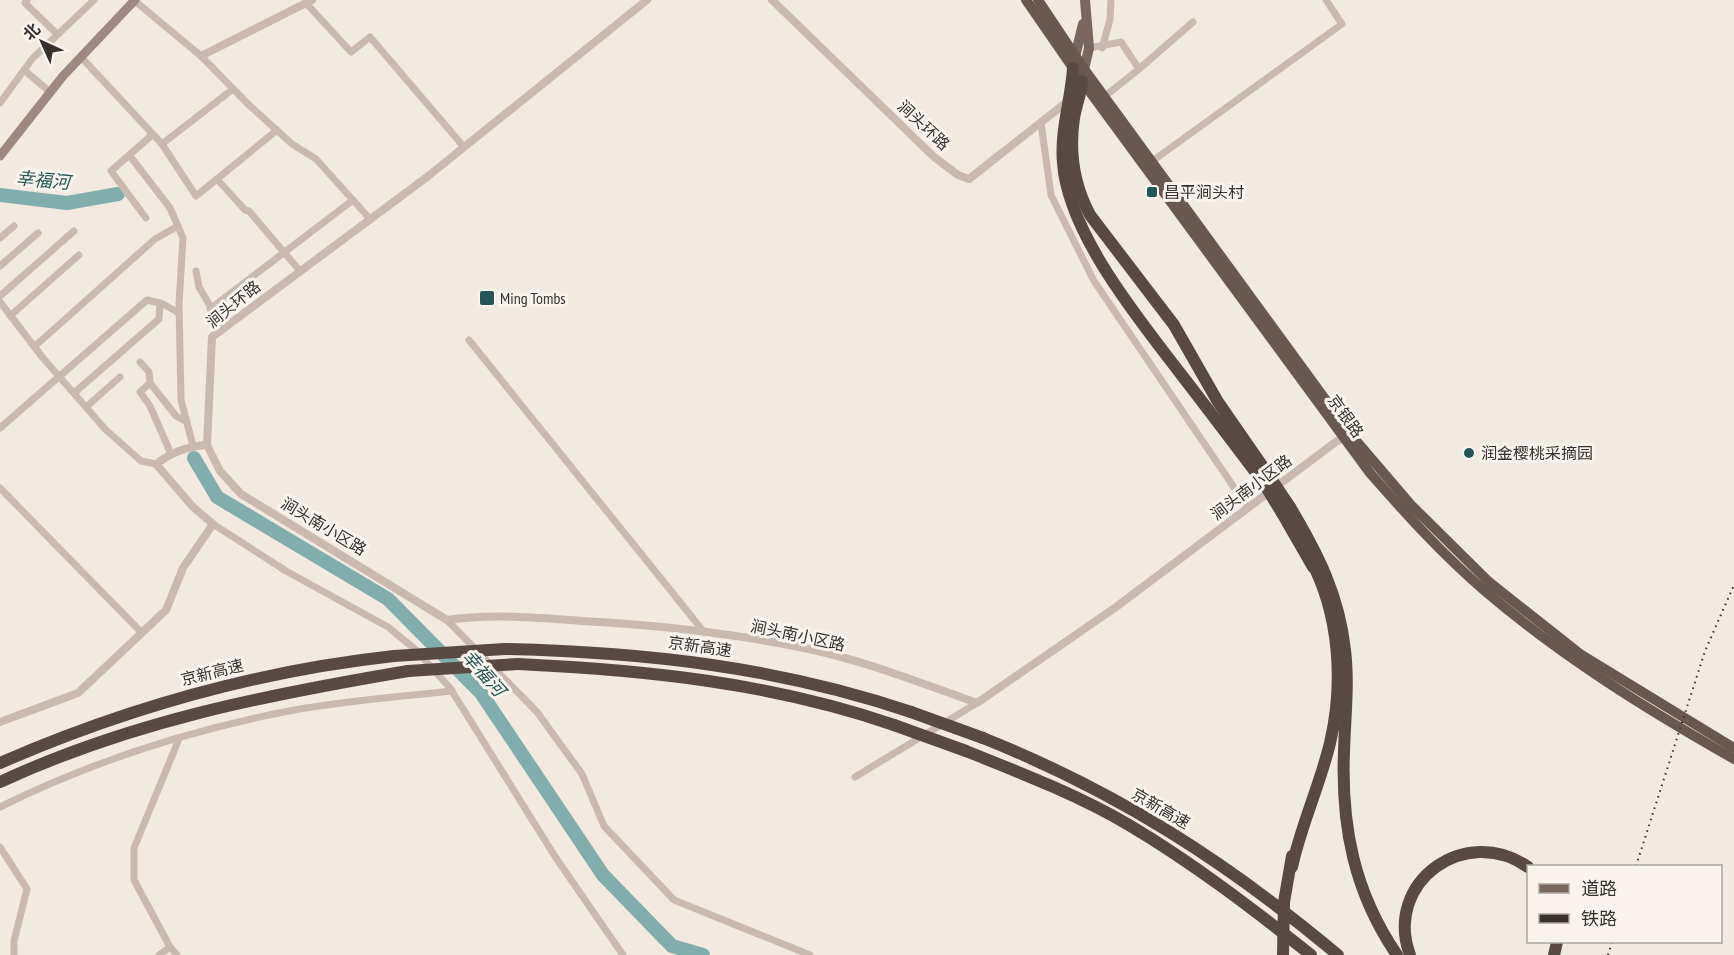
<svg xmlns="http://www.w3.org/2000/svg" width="1734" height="955" font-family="'PT Sans Narrow','Noto Sans SC',sans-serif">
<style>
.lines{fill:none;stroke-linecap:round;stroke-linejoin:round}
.river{stroke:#82adad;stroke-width:14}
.minor{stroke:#c9b9ae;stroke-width:7}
.tertiary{stroke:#c9b9ae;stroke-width:8}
.secondary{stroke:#9d897f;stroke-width:9}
.primary{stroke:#79665e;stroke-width:10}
.trunk{stroke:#695850;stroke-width:10}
.motorway{stroke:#594943;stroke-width:12}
.rail{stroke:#392f2c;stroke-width:2;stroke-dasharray:1.5 4.5;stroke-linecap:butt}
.motorway-bridge{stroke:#594943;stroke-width:12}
.poi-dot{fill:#245657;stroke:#f9f3ee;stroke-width:2}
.labels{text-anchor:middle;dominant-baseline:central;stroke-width:6;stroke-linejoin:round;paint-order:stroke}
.street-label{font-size:16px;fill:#392f2c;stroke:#f9f3ee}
.poi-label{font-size:16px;fill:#392f2c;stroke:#f9f3ee;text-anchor:start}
.water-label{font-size:18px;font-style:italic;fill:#245657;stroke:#f9f3ee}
</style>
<rect width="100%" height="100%" fill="#f2e9e1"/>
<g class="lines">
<g class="river">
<polyline points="0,195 67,203 118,194"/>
<polyline points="194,458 217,497 388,599 481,693 603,875 672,946 703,955"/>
</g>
<g class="minor">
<polyline points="27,0 25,3 57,34"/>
<polyline points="135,1 201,56 249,105 292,144 316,159 370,219"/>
<polyline points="306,3 351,52 370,37 464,147"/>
<polyline points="1089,48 1121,42 1139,69 1104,97"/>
<polyline points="1102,48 1110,20 1111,0"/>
<polyline points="81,57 162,144 196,196 217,179 245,210 249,211 300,271"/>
<polyline points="1139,69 1193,22"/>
<polyline points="24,70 50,92"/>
<polyline points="0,103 32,59 94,0"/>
<polyline points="1041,123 1051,195 1094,281 1248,508"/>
<polyline points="162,144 233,89"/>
<polyline points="130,156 170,208 183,238 179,304 181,400 193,446"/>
<polyline points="1151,162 1342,24 1326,0"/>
<polyline points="217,179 277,130"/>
<polyline points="146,218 111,171 152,135"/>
<polyline points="0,238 14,226"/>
<polyline points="0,266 38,233"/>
<polyline points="196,271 199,287 223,328"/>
<polyline points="0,296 74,231"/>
<polyline points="0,302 43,358 105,429 141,461 156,464"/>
<polyline points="210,309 353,200"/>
<polyline points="10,316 79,255"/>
<polyline points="469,340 704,632"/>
<polyline points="34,347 155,239 178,226"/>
<polyline points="140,362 149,372 150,383"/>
<polyline points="74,393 159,319 160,303"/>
<polyline points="86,407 120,377"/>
<polyline points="0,428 147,300 163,304 179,313"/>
<polyline points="171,454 150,406 140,392 150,383 176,416 187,422"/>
<polyline points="0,488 142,633"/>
<polyline points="213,524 286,571 388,627 416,650 450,688 556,858 623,955"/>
<polyline points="447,620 537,712 582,774 604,826 674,900 810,955"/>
<polyline points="855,777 977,703"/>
<path d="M0 807C91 762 190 730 289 711 343 701 398 697 452 691"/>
<polyline points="0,847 27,889 14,941 14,955"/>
<polyline points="170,947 134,880 134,848 179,739"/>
<polyline points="159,955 170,947 177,955"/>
</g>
<g class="tertiary">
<path d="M647 0 427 177 212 337 207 445 220 471 241 494 447 620C492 613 537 618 583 621 657 625 731 633 804 648 863 660 921 683 977 703L1116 607 1337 441 1348 437"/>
<polyline points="772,0 934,157 958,175 969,179 1068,101"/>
<polyline points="201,56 312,0"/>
<path d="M0 722 78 693 166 610 183 568 213 524 193 507 156 464C172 452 187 446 207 445"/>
</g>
<polyline class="secondary" points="0,156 63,76 135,0"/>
<g class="primary">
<polyline points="1074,61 1083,24"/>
<polyline points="1083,74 1089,48 1085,0"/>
</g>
<g class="trunk">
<path d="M1026 0 1082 81 1370 473C1406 514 1443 555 1485 591 1561 656 1646 709 1734 759"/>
<polyline points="1038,0 1084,69 1352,436 1411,505 1489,582 1580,654 1734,748"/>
</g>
<g class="motorway">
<path d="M1073 68C1071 100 1060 131 1063 163 1068 233 1138 318 1180 373 1208 409 1235 445 1263 482"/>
<path d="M1082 81C1081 94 1076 106 1074 118 1069 152 1074 185 1090 215L1174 325 1218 402 1270 477"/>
<path d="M1290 507C1318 554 1339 595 1345 650 1349 684 1345 718 1344 751 1341 826 1354 892 1397 955"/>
<polyline points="1282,513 1313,567"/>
<path d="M505 649C643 652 779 667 911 712"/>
<path d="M518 664C647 670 772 683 894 725"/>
<path d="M983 738C1118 792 1227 862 1338 955"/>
<path d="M966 751C1021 773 1078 795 1129 825 1193 863 1253 909 1311 955"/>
<path d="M0 763C126 708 257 671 394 656"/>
<path d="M0 782C132 721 266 695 408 671"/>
<path d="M1292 867C1301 825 1320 785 1330 743 1344 684 1340 614 1310 559"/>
<path d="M1410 955C1383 882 1466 823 1528 867"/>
<polyline points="1554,955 1557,942"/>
</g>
<g class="rail">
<polyline points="1636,866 1705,651 1734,585"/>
<polyline points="1608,955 1612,942"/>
</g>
<g class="motorway-bridge">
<polyline points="1270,477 1290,507"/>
<polyline points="1263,482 1282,513"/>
<polyline points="394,656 505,649"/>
<polyline points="408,671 518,664"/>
<polyline points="911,712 983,738"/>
<polyline points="894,725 966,751"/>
<polyline points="1283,955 1284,902 1292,856"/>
</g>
</g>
<g class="poi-dot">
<rect x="1146" y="186" width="12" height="12" rx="3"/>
<rect x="479" y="290" width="16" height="16" rx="3"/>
<circle cx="1469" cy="453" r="6"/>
</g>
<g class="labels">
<g class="street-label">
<text transform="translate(924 125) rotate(43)">涧头环路</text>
<text transform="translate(233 304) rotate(-39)">涧头环路</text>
<text transform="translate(1346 416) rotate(54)">京银路</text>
<text transform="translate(1251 487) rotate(-37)">涧头南小区路</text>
<text transform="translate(324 526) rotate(31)">涧头南小区路</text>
<text transform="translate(798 635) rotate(12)">涧头南小区路</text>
<text transform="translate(700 646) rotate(8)">京新高速</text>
<text transform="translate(212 672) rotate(-14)">京新高速</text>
<text transform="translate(1161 808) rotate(30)">京新高速</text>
</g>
<g class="poi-label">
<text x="1164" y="192">昌平涧头村</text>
<text x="500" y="298">Ming Tombs</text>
<text x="1481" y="453">润金樱桃采摘园</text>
</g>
<g class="water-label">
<text transform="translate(43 180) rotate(5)">幸福河</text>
<text transform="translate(484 673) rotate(49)">幸福河</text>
</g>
</g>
<rect x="1527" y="865" width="195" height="78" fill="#f9f3ee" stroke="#aca5a0" stroke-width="1.5"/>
<rect x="1539" y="884" width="30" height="9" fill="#79665e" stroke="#aca5a0" stroke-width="1.5"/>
<text x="1581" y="895" font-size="18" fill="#392f2c">道路</text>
<rect x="1539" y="914" width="30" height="9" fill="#392f2c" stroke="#aca5a0" stroke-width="1.5"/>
<text x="1581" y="925" font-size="18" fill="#392f2c">铁路</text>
<g transform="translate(42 42) rotate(315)" stroke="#f9f3ee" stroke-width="4.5" paint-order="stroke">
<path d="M0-4.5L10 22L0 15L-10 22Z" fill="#392f2c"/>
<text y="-9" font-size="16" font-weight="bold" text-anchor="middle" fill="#392f2c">北</text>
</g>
</svg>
